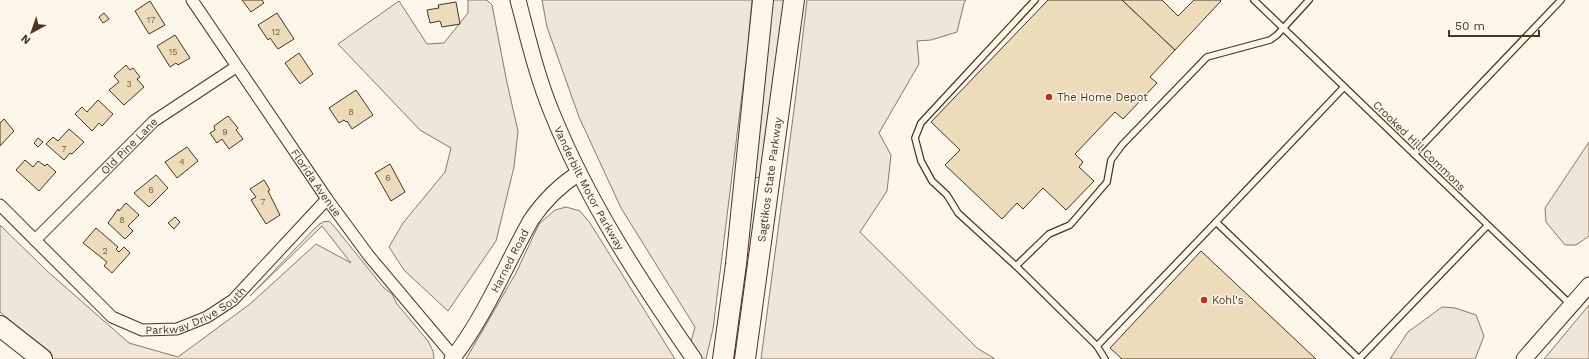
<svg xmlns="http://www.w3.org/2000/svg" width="1589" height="359" font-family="'Work Sans',sans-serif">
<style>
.green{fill:#ede6d9;stroke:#887966}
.building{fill:#ecdcbc;stroke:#4a3520}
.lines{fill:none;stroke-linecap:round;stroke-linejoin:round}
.service-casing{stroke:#4a3520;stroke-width:8}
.minor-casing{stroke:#4a3520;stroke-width:13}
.secondary-casing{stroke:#4a3520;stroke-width:17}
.motorway-casing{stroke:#4a3520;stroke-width:22}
.service{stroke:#fbf6e9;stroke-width:5.5}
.minor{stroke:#fbf6e9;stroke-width:11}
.secondary{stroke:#fbf6e9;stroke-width:15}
.motorway{stroke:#fbf6e9;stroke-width:20}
.poi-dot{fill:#c62828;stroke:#fbf6e9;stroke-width:1.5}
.labels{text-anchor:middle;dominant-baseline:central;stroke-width:3;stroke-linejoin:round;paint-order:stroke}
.number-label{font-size:9px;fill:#725f47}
.poi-label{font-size:11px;fill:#4a3520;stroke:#fbf6e9;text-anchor:start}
.street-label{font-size:11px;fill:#4a3520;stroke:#fbf6e9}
</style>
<rect width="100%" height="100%" fill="#fbf6e9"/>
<g class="green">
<polygon points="468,0 487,0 492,5 507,83 518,131 514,167 496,241 448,311 404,270 389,247 403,223 445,172 451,148 420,130 338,44 399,1 427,44 444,43 468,13"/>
<polygon points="542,0 752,0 747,54 713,329 706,359 686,359 695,327 621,208 579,117 547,27"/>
<polygon points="772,0 785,0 762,177 752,178"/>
<polygon points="807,0 966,0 964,3 957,32 931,40 917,41 919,64 879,133 891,155 887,191 860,232 977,348 995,359 761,359 795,102"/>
<polygon points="1589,142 1589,236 1576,245 1565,245 1546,222 1545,208"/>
<polygon points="566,207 580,211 590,223 675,359 466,359 516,273 539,224 555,210"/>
<polygon points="329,221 333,225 384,288 392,294 397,304 428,341 433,351 434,359 53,359 0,312 0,225 46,270 129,343 178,357 250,304 316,244 351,263 322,226 250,296 318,225 323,222"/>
<polygon points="1589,305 1589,359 1544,359"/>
<polygon points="1442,307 1455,308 1476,315 1484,336 1475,359 1390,359 1408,332"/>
</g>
<g class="building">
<polygon points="242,0 262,0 264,3 251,12"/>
<polygon points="1048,0 1122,0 1175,50 1150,77 1157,83 1123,119 1115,112 1075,154 1083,162 1079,167 1094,181 1066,210 1043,188 1023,209 1017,203 1002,219 945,165 960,150 931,122"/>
<polygon points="1122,0 1162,0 1178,16 1194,0 1220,0 1221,1 1175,50"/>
<polygon points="150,1 165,25 149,34 135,11"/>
<polygon points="456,2 460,24 442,27 440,21 430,23 427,10 439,8 438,5"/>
<polygon points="104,13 109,19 103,23 99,17"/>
<polygon points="277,13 294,39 278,49 270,38 268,40 258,25"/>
<polygon points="175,35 190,58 178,65 176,63 170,67 157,46"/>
<polygon points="299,53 313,74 300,84 285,63"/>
<polygon points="126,65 130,70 133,68 140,77 137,79 144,87 124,105 109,90 119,82 114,76"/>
<polygon points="356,90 373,115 352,129 347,121 346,122 344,120 339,123 329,108"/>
<polygon points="98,100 113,114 102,126 99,123 92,131 75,114 82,107 87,112"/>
<polygon points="228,116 238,128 236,130 243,139 229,149 222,139 217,143 210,133 215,130 214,126"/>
<polygon points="4,119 14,131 0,146 0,123"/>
<polygon points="69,129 84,142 72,154 70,153 64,160 46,144 53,137 58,141"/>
<polygon points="38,138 43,142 38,147 34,143"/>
<polygon points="187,147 198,161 177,178 165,162"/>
<polygon points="25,160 33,167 38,161 45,166 47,164 56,172 39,191 16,170"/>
<polygon points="390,164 405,192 391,201 375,173"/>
<polygon points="156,175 168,188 149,207 134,193"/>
<polygon points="264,180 270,190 268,191 280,215 266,224 251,200 256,197 250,189"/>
<polygon points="126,203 139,215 128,226 133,231 125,239 108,223 118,209 119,211"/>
<polygon points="175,217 180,222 174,229 168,223"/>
<polygon points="96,228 118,247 116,249 119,252 124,247 130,253 112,273 104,266 107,262 83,243"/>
<polygon points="1201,251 1316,359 1122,359 1110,348"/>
</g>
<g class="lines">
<defs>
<g id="service">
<polyline points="1035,0 921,123 915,138 921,161 932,181 947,195 958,213 1016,266 1097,346"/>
<polyline points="1254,0 1571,305"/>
<polyline points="1414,154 1561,0"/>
<polyline points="1216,222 1359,359"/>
<polyline points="1016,266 1049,234 1070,225 1107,182 1111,160 1122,145 1207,57 1270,40 1277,35 1309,0"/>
<polyline points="1105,359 1097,346 1216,222 1344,87"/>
<polyline points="1359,359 1487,226"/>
</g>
<g id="minor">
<path id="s1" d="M192 0 327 199 369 256 454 357"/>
<path id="s2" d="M0 205 112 317 142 330 177 329 207 317 233 300 327 199"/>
<path id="s3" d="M35 240 154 121 236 67"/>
</g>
<g id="secondary">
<path id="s4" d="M518 0C528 38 537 77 552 113 588 202 640 281 694 359"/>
<path id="s5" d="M452 359C485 317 505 266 531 220 544 201 560 185 579 173"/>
<polyline points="1524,359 1589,285"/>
</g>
<g id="motorway">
<polyline points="0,326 42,359"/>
<polyline points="723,359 736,264 763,0"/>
<path id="s6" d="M745 359 794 0"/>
</g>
</defs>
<use href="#service" class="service-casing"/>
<use href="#minor" class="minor-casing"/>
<use href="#secondary" class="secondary-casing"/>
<use href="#motorway" class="motorway-casing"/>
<use href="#service" class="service"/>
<use href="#minor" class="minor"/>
<use href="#secondary" class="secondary"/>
<use href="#motorway" class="motorway"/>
</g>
<g class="poi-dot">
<circle cx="1049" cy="97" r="4"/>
<circle cx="1204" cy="300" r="4"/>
</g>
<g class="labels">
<g class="number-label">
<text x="151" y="20">17</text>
<text x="276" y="32">12</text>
<text x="173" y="52">15</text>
<text x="129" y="84">3</text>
<text x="351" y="112">8</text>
<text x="225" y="132">9</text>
<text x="64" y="149">7</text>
<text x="182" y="162">4</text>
<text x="388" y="178">6</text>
<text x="151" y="190">6</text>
<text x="263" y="202">7</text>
<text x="122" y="220">8</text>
<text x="105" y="251">2</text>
</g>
<g class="poi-label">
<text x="1057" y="97">The Home Depot</text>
<text x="1212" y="300">Kohl's</text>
</g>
<g class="street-label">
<text stroke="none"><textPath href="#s3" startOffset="133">Old Pine Lane</textPath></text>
<text transform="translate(1419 146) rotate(44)">Crooked Hill Commons</text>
<text stroke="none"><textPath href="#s6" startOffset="181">Sagtikos State Parkway</textPath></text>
<text stroke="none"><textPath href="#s1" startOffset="221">Florida Avenue</textPath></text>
<text stroke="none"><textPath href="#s4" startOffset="202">Vanderbilt Motor Parkway</textPath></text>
<text stroke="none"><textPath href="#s5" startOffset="114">Harned Road</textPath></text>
<text stroke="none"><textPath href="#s2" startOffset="250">Parkway Drive South</textPath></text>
</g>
</g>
<g transform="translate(32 32) rotate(220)" stroke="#fbf6e9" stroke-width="3" paint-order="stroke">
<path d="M0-3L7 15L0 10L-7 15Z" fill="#4a3520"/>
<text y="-6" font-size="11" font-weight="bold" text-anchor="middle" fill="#4a3520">N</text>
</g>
<path d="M1449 30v6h90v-6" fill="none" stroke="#4a3520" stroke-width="2"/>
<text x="1455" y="30" font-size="12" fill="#4a3520" stroke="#fbf6e9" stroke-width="3" paint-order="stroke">50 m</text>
</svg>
